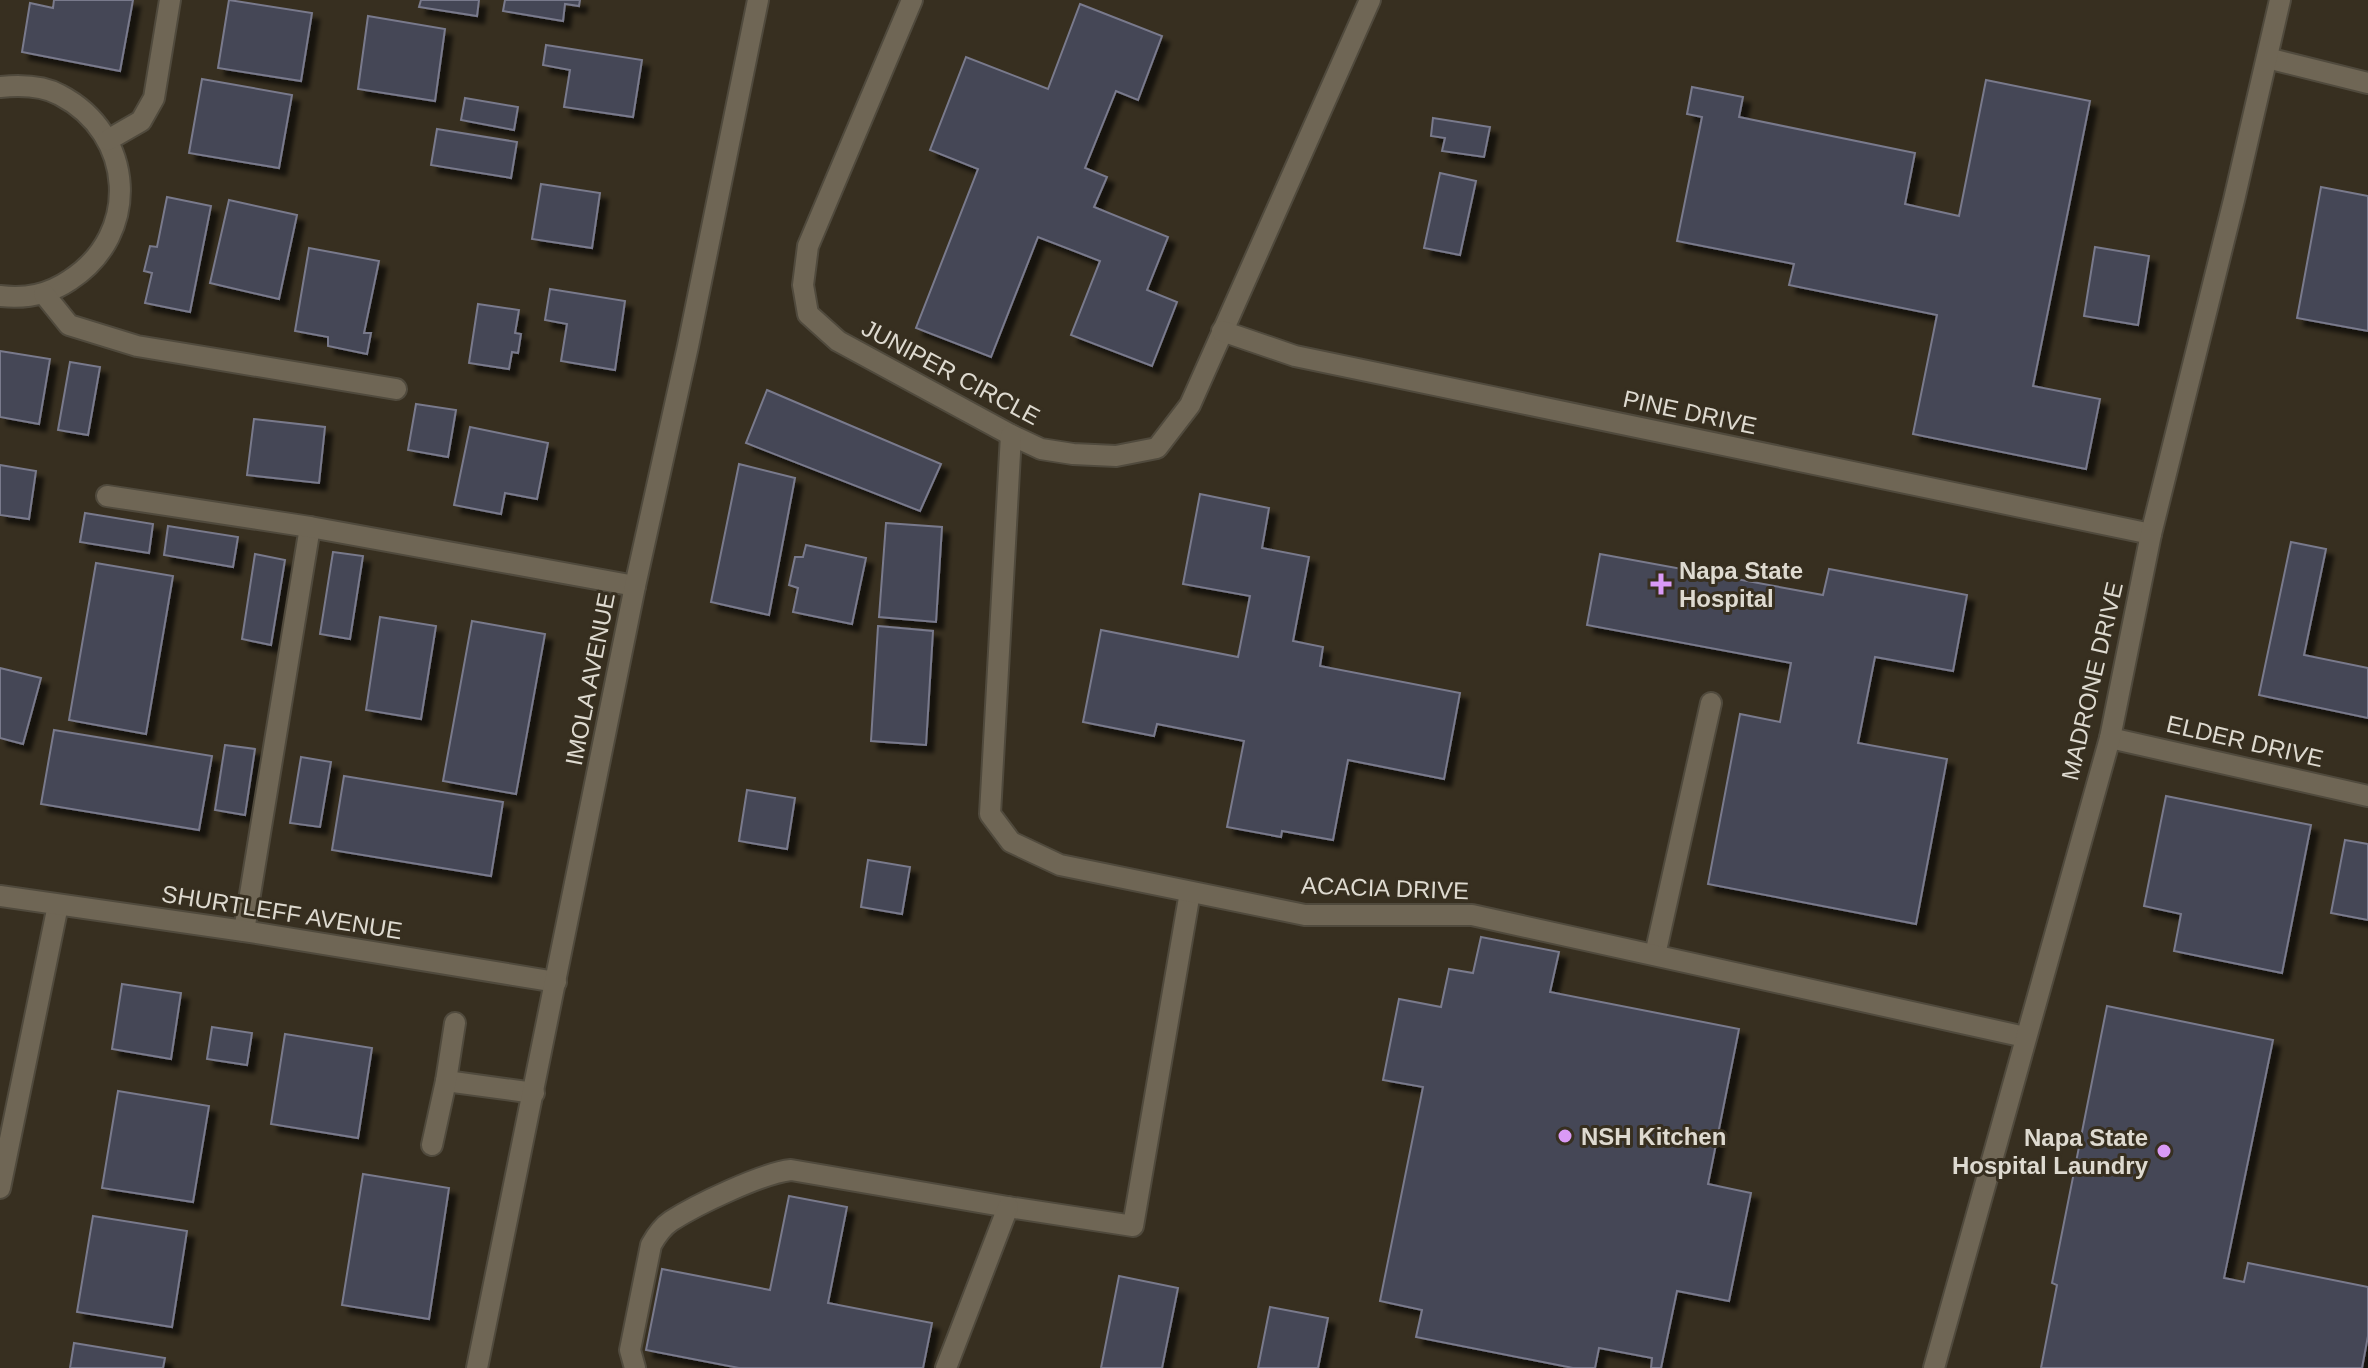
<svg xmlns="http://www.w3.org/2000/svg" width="2368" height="1368" font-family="Arial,sans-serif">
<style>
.building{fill:#454656;stroke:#797a8c;stroke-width:2;filter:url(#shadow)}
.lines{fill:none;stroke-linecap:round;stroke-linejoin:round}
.lane-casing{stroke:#504a3d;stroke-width:24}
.street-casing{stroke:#504a3d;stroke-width:24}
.secondary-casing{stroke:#504a3d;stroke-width:24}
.lane{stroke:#6f6655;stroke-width:20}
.street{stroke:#6f6655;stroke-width:20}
.secondary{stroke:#6f6655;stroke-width:20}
.poi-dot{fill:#da9af6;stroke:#372f20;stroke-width:3}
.labels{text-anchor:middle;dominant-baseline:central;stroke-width:6;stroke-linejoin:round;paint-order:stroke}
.street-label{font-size:24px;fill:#dedad0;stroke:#372f20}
.poi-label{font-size:24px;font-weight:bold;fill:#dedad0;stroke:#372f20;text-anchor:start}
</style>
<defs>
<filter id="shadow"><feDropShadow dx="7" dy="7" stdDeviation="2" flood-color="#0009"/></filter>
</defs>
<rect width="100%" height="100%" fill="#372f20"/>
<g class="building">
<polygon points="54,0 133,0 120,71 22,52 30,3 53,8"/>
<polygon points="229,0 312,13 301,81 218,68"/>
<polygon points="421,0 479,0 477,16 419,7"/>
<polygon points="505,0 580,0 579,6 565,4 563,21 503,11"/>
<polygon points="1080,4 1162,36 1138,100 1116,91 1085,168 1107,177 1094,207 1168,237 1147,290 1177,302 1152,366 1071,335 1100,261 1038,237 991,357 916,328 978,169 930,150 966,57 1048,89"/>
<polygon points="368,16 445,29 435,101 358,89"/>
<polygon points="546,45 642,60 633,117 564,107 570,70 543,65"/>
<polygon points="202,79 292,95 279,168 189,153"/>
<polygon points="1986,80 2090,101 2033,386 2100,399 2086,469 1913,434 1937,315 1789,285 1794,264 1677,241 1702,117 1687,114 1692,87 1743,97 1739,117 1915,153 1905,204 1959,216"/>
<polygon points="465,98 518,107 514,130 461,120"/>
<polygon points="1433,118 1490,127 1484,157 1442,151 1445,138 1431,136"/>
<polygon points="437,129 517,142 511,178 431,165"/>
<polygon points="1440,173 1476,181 1460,255 1424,248"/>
<polygon points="541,184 600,193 592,248 532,239"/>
<polygon points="2321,187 2368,196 2368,331 2297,318"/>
<polygon points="167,197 211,206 190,312 145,303 152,273 144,271 150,246 157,247"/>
<polygon points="229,200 297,215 279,299 210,283"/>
<polygon points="2095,247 2149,256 2138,325 2084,316"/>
<polygon points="309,248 379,261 364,333 371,333 367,354 328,346 328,337 295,331"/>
<polygon points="550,289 625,301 615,370 561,361 567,324 545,320"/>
<polygon points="478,304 519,310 515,333 521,334 518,353 512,352 509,369 469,363"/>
<polygon points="0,351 50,359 39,424 0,417"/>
<polygon points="70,362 100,367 88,435 58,430"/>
<polygon points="767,390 941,464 920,511 746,443"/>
<polygon points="416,404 456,410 448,457 408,450"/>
<polygon points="254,419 325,427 319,483 247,475"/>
<polygon points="470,427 548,443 537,499 505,493 501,514 454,505"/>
<polygon points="739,464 795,478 769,615 711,602"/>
<polygon points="0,465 36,471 29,519 0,515"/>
<polygon points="1200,494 1269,508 1262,548 1309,557 1293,641 1323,647 1320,666 1460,693 1444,779 1348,760 1333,840 1282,831 1281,837 1227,827 1244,741 1157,724 1154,736 1083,722 1101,630 1238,657 1250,596 1183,584"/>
<polygon points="85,513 153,524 149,553 80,542"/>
<polygon points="886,523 942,527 936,622 879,617"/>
<polygon points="168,526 238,537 233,567 164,555"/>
<polygon points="2291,542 2326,549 2304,655 2368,668 2368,718 2259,695"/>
<polygon points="806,545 866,558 852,624 793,612 798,588 789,585 795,557 803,557"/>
<polygon points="333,552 363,556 350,639 320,634"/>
<polygon points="255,554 285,560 271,645 242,639"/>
<polygon points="1600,554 1823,595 1829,569 1967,595 1953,671 1875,657 1858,743 1947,759 1916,924 1708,884 1740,714 1780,722 1791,663 1587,625"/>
<polygon points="96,563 173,576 146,734 69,720"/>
<polygon points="380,617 436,626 421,719 366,710"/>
<polygon points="472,621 545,634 516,794 443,781"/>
<polygon points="878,626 933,631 926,745 871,741"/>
<polygon points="0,668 41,678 23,744 0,738"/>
<polygon points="54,730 212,756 199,830 41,804"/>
<polygon points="225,745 255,749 245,815 215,810"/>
<polygon points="301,757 331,762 320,827 290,823"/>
<polygon points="344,776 503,802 491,876 332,850"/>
<polygon points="747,790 795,798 787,849 739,841"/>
<polygon points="2166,796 2311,825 2282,973 2174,951 2181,914 2144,906"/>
<polygon points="2345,840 2368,844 2368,920 2331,913"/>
<polygon points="868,860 910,867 902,914 861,907"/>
<polygon points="1481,937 1559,952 1550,992 1739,1029 1708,1184 1751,1193 1729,1301 1677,1291 1661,1368 1651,1368 1652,1358 1599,1348 1595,1368 1573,1368 1416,1337 1422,1310 1380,1301 1423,1087 1383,1080 1399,999 1441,1007 1449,969 1473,973"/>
<polygon points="122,984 181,993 171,1059 112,1049"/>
<polygon points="2107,1006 2273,1040 2224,1278 2244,1282 2248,1263 2368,1287 2368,1336 2362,1368 2041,1368 2057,1285 2052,1283"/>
<polygon points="212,1027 252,1033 247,1065 207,1059"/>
<polygon points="285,1034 372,1048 358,1138 271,1124"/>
<polygon points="118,1091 209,1106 193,1202 102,1188"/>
<polygon points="363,1174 449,1188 429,1319 342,1305"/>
<polygon points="789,1196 847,1207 828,1303 932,1323 923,1368 739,1368 646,1350 662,1269 770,1290"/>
<polygon points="93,1216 187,1231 172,1327 77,1312"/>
<polygon points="1119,1276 1178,1288 1162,1368 1101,1368"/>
<polygon points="1270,1307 1328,1318 1318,1368 1258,1368"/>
<polygon points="74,1343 165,1358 163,1368 70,1368"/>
</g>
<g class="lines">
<defs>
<g id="lane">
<polyline points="2267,58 2368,83"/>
<polyline points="244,931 310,527"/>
<polyline points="1655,955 1711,703"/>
<polyline points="446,1081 534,1093"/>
<polyline points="432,1145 446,1081 455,1023"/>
<path d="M635 1368 630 1350 651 1245C656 1236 662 1227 671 1221 696 1205 762 1173 791 1170L1008 1207 1133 1226 1190 892"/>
<polyline points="946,1368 1008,1207"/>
</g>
<g id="street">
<polyline points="912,0 808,246 803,285 808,314 838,341 1011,435 1041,449 1073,454 1116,456 1157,448 1190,405 1370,0"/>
<path d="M0 87C20 85 42 85 60 95 135 134 141 234 70 280 48 295 26 299 0 296"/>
<polyline points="108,140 141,121 154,98 170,0"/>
<polyline points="44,294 69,325 137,346 396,389"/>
<polyline points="1222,331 1295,356 2151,534"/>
<polyline points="1011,435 990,814 1011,842 1060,865 1305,915 1472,915 2025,1037"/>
<polyline points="107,496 310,527 635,586"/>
<polyline points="2110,738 2368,796"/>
<polyline points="0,1188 58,905"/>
<polyline points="1934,1368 2110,738 2151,534 2234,200 2280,0"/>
</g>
<g id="secondary">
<polyline points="0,896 244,931 556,982"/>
<polyline points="477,1368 635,586 688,346 758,0"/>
</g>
</defs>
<use href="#lane" class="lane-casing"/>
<use href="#street" class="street-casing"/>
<use href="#secondary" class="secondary-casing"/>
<use href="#lane" class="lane"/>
<use href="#street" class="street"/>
<use href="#secondary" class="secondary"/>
</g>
<g class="poi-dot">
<path d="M1657 572h8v8h8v8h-8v8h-8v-8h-8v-8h8z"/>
<circle cx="1565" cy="1136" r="8"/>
<circle cx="2164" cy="1151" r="8"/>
</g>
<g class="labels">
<g class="street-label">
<text transform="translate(951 372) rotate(28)">JUNIPER CIRCLE</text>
<text transform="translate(1690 412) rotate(12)">PINE DRIVE</text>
<text transform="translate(590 679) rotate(-79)">IMOLA AVENUE</text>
<text transform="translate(2092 681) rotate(-77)">MADRONE DRIVE</text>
<text transform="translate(2245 741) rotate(13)">ELDER DRIVE</text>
<text transform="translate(1385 888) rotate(2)">ACACIA DRIVE</text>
<text transform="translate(282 912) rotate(9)">SHURTLEFF AVENUE</text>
</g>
<g class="poi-label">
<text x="1679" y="570">Napa State<tspan x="1679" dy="28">Hospital</tspan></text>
<text x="1581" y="1136">NSH Kitchen</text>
<text x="2148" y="1137" text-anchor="end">Napa State<tspan x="2148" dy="28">Hospital Laundry</tspan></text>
</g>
</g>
</svg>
